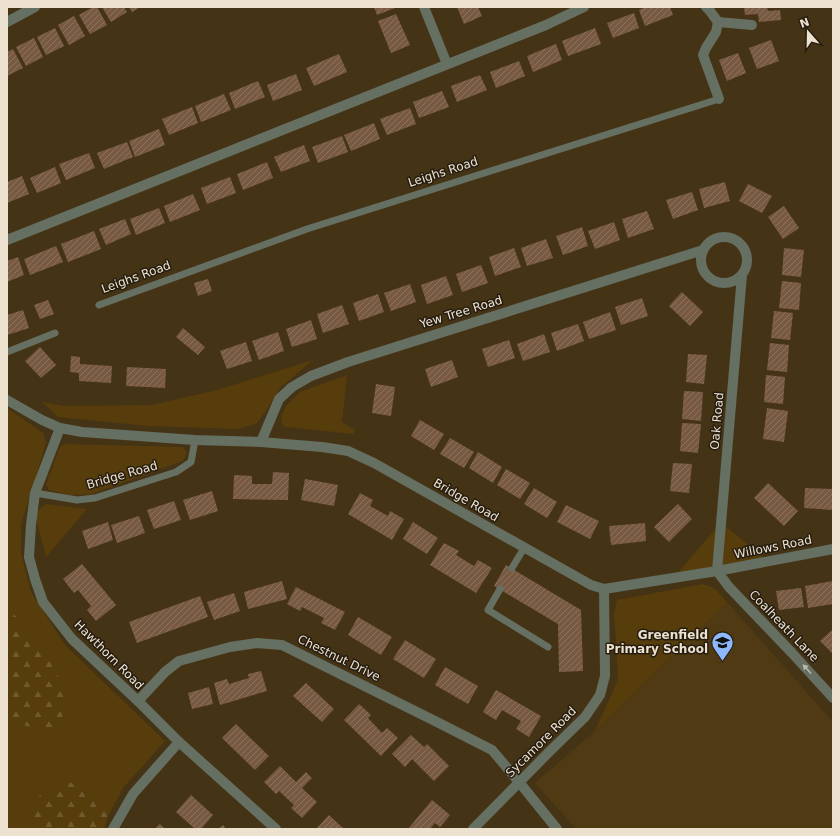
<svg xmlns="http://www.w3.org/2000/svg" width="840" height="836" font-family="'DejaVu Sans',sans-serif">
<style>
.built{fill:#503a13}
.green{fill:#573d0b}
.forest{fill:url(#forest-firs)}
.building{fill:url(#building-hatch)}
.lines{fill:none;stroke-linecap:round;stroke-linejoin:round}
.lane{stroke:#656f62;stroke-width:7}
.street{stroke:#656f62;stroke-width:10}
.oneway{fill:#bdb9aa}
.labels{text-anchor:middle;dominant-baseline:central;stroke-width:3;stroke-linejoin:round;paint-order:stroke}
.street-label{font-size:12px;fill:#ede1d0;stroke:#251d10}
.poi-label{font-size:12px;font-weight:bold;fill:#ede1d0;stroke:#251d10;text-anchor:end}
</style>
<defs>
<pattern id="forest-firs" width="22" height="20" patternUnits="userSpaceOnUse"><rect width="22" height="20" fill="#573d0b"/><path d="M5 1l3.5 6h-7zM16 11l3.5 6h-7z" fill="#6f592e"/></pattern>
<pattern id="building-hatch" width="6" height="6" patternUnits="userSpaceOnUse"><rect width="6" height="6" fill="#785a43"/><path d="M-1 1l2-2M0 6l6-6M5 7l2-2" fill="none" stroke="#8c715d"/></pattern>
</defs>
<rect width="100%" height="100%" fill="#453315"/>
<polygon class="built" points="727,602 833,722 833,829 576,829 535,783 595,731"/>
<g class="green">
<polygon points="313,360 280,388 266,411 256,424 236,429 148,426 58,417 42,402 64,406 152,405 217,390"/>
<polygon points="347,375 342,422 355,430 353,434 286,427 282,425 281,417 286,406 300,392"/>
<polygon points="7,408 43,433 46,443 21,525 21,553 31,592 65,645 165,741 123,788 108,816 104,829 7,829"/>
<polygon points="65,444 183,447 187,453 183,461 92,494 68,495 49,490 46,484 60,447"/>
<polygon points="46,504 87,509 46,557 37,522 37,512"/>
<polygon points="723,524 766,560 719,568"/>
<polygon points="719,525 716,569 676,575"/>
<polygon points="703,584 714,588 727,602 595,731 618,680 616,640 614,615 617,600"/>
</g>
<g class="forest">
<polygon points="7,606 46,652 64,688 66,704 57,733 10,722 7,718"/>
<polygon points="64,781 95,789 108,816 104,829 33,829 30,802"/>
</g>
<g class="building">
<polygon points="93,7 97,7 107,25 90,34 79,15"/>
<polygon points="102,7 124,7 127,12 111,22"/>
<polygon points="129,7 140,7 132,12"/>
<polygon points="374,7 394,7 395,8 377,15"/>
<polygon points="457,7 478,7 482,16 464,24"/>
<polygon points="645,7 670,7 673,15 645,26 639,10"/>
<polygon points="744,7 767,7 768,11 780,10 781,20 759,22 758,14 745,15"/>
<polygon points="634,13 639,28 613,38 607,23"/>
<polygon points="396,14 410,45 391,53 378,21"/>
<polygon points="74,16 85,36 69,45 58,25"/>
<polygon points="55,28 64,46 46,55 37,37"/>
<polygon points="595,28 601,44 568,56 562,41"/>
<polygon points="34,38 43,57 26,66 16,47"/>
<polygon points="771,40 779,61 757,69 749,48"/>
<polygon points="556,44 562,60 533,72 527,56"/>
<polygon points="13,49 23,68 7,76 7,52"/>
<polygon points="738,53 746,73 727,81 719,60"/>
<polygon points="339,54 347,72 314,86 306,68"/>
<polygon points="519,61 525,76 496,88 490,72"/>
<polygon points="296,74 302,90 273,101 267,85"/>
<polygon points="480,75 487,90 457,102 451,86"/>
<polygon points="258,81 265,97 235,109 229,93"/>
<polygon points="442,91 449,107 419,118 413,102"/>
<polygon points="224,94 231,110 201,122 195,106"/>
<polygon points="192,107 198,123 169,135 162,119"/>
<polygon points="410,108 416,124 387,135 380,119"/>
<polygon points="374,123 380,139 351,151 344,135"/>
<polygon points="159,129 165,145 135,157 129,141"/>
<polygon points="342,136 348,152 318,163 312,147"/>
<polygon points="127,142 133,157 104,169 97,153"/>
<polygon points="304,145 310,161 281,172 274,157"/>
<polygon points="89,153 95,168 66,180 59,164"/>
<polygon points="267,162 273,178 243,190 237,174"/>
<polygon points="55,167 61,183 37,193 30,178"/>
<polygon points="22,176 29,194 7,203 7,182"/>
<polygon points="230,177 236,193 207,204 201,188"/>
<polygon points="725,182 730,201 704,208 699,189"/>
<polygon points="748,184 772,196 762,213 739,201"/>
<polygon points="692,192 698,210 673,219 666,200"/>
<polygon points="193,194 200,210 170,222 164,206"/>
<polygon points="784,206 799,228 783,239 768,217"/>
<polygon points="159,208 165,223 136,235 130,219"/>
<polygon points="647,211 654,229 628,238 622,219"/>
<polygon points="125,219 131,234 106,245 99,229"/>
<polygon points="614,222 620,240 595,249 588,231"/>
<polygon points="582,227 588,246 563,255 556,236"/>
<polygon points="94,231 101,249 68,262 61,244"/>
<polygon points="546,239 553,258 527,266 521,248"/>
<polygon points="56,246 63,262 30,275 24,259"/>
<polygon points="514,248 521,267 495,276 489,257"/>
<polygon points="784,248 804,250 801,277 782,275"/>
<polygon points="18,257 24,275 7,282 7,261"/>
<polygon points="481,265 488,283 462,292 456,274"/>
<polygon points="446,276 453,295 427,304 421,285"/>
<polygon points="208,279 212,291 198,296 194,283"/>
<polygon points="782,281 801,283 799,310 779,308"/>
<polygon points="410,284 416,302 391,311 384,293"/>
<polygon points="682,292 703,312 690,326 669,306"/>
<polygon points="378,294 384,312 359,321 353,303"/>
<polygon points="642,298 648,316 621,325 615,307"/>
<polygon points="48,300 54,314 40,319 34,305"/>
<polygon points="342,305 349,324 323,333 317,314"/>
<polygon points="23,310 29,328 7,335 7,315"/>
<polygon points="774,311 793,313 790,340 771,338"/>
<polygon points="610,312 616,330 589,339 583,322"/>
<polygon points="311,320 317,339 292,347 286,329"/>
<polygon points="578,324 584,341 557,351 551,333"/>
<polygon points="183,328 205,347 198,355 176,337"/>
<polygon points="278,332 284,351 259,360 252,341"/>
<polygon points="544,334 550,352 523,361 517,344"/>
<polygon points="509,340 515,358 488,367 482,349"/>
<polygon points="246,342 252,361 227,369 220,351"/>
<polygon points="770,343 789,345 787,372 767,370"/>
<polygon points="40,347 56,365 41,378 25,361"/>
<polygon points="688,354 707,355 704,384 686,382"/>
<polygon points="71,356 80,357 80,364 112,366 111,383 79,381 79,373 70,372"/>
<polygon points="452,360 458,377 431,387 425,369"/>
<polygon points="127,367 166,369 165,388 126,386"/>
<polygon points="766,375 785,377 783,404 764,402"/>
<polygon points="376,384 395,387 391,416 372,413"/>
<polygon points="684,391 703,392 701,421 682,419"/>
<polygon points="767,408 788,411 784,442 763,439"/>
<polygon points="420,420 444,434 434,450 411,436"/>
<polygon points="682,423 701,424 698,453 680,451"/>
<polygon points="450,438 474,452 464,468 440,454"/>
<polygon points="478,452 502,467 493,483 469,468"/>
<polygon points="673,463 692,464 689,493 670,491"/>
<polygon points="506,469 530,483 520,499 497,485"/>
<polygon points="273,472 289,473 288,500 233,499 234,475 252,476 252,484 272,484"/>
<polygon points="305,479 338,485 334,506 301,500"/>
<polygon points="768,483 798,511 784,526 754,498"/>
<polygon points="534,488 557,502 547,518 524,504"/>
<polygon points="805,488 833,489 833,510 804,508"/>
<polygon points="212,491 218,511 190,520 183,500"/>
<polygon points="360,493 373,500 370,506 388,516 390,511 404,519 392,540 348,514"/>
<polygon points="174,501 181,520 154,529 147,510"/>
<polygon points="678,504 692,519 669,542 654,527"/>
<polygon points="566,505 599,521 590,539 557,522"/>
<polygon points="139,516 145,533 117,543 111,525"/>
<polygon points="108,522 113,540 88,549 82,531"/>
<polygon points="413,522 438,538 427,554 403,539"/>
<polygon points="645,523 646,541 611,545 609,526"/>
<polygon points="444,543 459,551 456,555 474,566 478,560 492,568 476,593 430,565"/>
<polygon points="82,564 116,605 96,621 87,610 91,606 78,590 74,593 63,579"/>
<polygon points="506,565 581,610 583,671 559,672 558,624 494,586"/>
<polygon points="282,581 287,599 248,609 244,592"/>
<polygon points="833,581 833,604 808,608 805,586"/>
<polygon points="296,587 345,612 335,630 321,623 324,618 302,607 300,611 287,604"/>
<polygon points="801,588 804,607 779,610 776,591"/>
<polygon points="234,593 240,611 214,620 207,602"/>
<polygon points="200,596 208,617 137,643 129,622"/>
<polygon points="358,617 392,637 381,655 348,635"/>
<polygon points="833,629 833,654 820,641"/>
<polygon points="405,640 436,659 424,678 393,659"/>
<polygon points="445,667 478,686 468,704 435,685"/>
<polygon points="261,671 267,691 220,705 214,683 227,679 229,684 249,678 248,674"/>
<polygon points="306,683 334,709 322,722 293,696"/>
<polygon points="209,687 213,704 192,709 188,693"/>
<polygon points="496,690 541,716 529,737 516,729 521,721 502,710 496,720 483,712"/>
<polygon points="359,704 371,715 368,718 382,733 387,728 398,738 381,756 344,720"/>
<polygon points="236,724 269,756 255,770 222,738"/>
<polygon points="411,735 424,747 427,744 449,766 434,781 412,759 405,767 392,754"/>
<polygon points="280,766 296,782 306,772 312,778 302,788 317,802 302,818 291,808 294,805 279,791 276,794 264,782"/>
<polygon points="191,795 213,815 201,829 195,829 176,812"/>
<polygon points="432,800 450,815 440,827 435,823 430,829 408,829"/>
<polygon points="329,815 344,829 316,829"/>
<polygon points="160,824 165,829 155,829"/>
<polygon points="223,825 226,829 218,829"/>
</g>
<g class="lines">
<g class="lane">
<polyline points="99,305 307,229 719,99"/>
<polyline points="7,352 55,333"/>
<polyline points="35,493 77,500 95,498 176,472 191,462 195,440"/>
<polyline points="512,568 524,548"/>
<polyline points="500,589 488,610 548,647"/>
</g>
<g class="street">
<polyline points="424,7 447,64"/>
<polyline points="706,7 710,11 718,22"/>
<polyline points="7,22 35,7"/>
<polyline points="719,99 703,55 706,48 716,32 718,22 752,25"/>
<circle cx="724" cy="260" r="23"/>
<polyline points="7,240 546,25 584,7"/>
<polyline points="7,400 42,420 60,428 82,432 195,440 261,442 322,447 348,451 374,463 591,585 604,589 717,571 833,549"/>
<polyline points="60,428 35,493 31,525 29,557 35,579 43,602 72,639 138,701 179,742 276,829"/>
<polyline points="261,442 279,399 292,387 311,376 348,362 703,250"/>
<polyline points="717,571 742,275"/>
<polyline points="717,571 729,587 792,653 833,698"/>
<polyline points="138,701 165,672 179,661 230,647 257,643 282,645 435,721 492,750 519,782 557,829"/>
<polyline points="113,829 133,794 179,742"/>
<polyline points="473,829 550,751 585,717 600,695 605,676 604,589"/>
</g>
</g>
<defs><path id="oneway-solid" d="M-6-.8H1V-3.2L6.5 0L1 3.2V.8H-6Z"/></defs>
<use class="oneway" href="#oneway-solid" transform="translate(807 669) rotate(-132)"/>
<defs>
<symbol id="school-pin" viewBox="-11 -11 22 30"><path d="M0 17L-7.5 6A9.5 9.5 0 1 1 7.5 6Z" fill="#8db9fc" stroke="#251d10"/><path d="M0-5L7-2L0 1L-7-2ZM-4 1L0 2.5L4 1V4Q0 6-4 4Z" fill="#111"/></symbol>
</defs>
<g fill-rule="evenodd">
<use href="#school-pin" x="710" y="630" width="25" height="34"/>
</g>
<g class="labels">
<g class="street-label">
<text transform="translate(443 172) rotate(-18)">Leighs Road</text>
<text transform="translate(136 277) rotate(-20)">Leighs Road</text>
<text transform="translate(461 312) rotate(-17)">Yew Tree Road</text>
<text transform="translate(717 421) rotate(-85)">Oak Road</text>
<text transform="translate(122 475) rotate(-16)">Bridge Road</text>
<text transform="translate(466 500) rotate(30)">Bridge Road</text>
<text transform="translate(773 547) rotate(-11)">Willows Road</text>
<text transform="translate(784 626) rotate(46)">Coalheath Lane</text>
<text transform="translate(109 655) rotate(45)">Hawthorn Road</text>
<text transform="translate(339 658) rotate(26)">Chestnut Drive</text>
<text transform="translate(541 742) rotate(-45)">Sycamore Road</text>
</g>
<g class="poi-label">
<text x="708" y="635">Greenfield<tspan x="708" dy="14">Primary School</tspan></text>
</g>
</g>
<rect width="840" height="836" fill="none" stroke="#ede1d0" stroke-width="16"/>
<g transform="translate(808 32) rotate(340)" stroke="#251d10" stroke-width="3" paint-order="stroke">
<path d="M0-3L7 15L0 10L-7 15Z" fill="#ede1d0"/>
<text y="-6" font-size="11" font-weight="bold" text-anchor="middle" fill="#ede1d0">N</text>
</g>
</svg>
